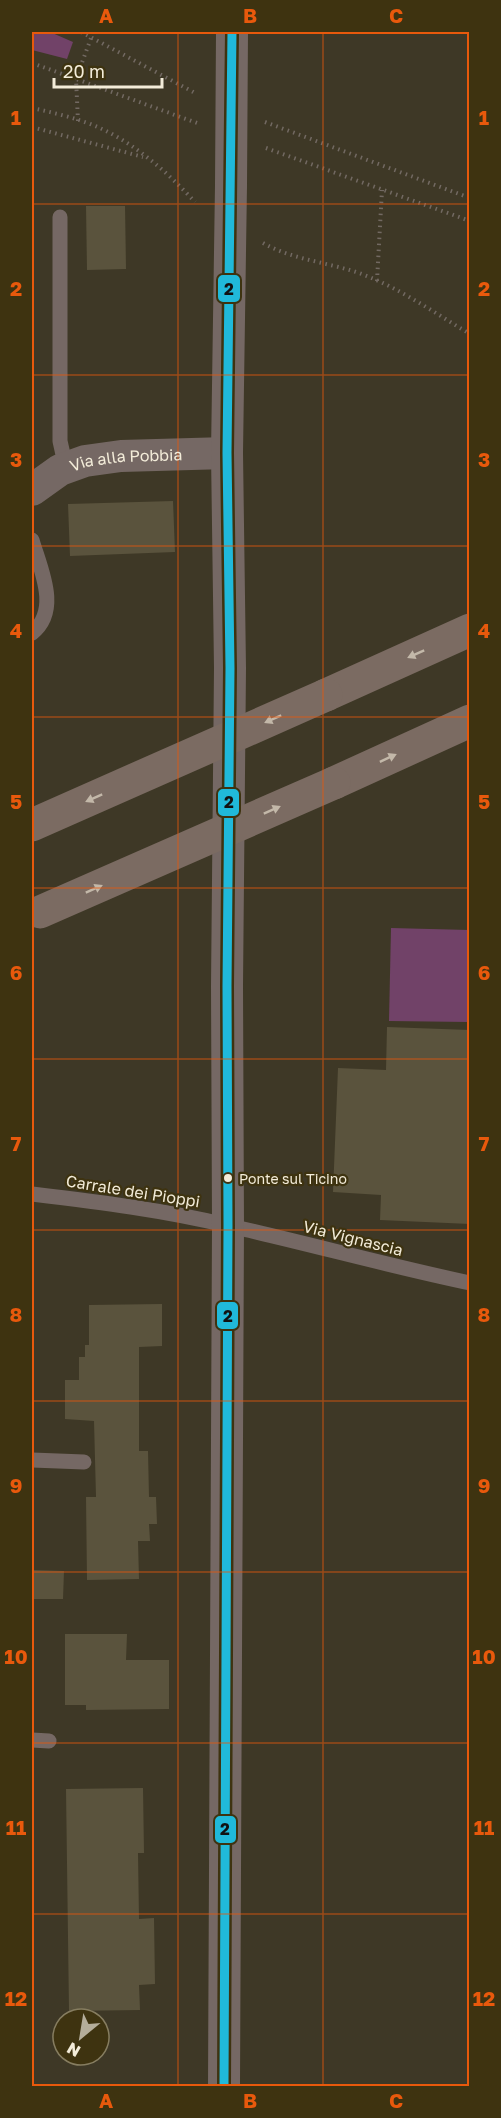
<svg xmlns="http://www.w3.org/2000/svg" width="501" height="2118" font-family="'Golos Text',sans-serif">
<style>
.green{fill:#714268}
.building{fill:#5a533d}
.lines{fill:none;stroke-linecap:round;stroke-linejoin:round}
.path{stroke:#726962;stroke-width:4;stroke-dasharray:1.5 4.5;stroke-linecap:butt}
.service{stroke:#756864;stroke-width:15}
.minor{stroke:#756864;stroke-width:32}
.motorway{stroke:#7b6b62;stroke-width:33}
.minor-bridge{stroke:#756864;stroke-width:32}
.motorway-bridge{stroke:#7b6b62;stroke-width:33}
.bus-1-casing{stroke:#3e3310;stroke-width:14}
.bus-1{stroke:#20b9da;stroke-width:9}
.oneway{fill:#c3b8a9}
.grid{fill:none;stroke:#e8590c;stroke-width:1.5;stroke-opacity:0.55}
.bus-dot{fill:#f3ecd9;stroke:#3e3310;stroke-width:2}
.labels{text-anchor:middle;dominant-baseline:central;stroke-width:4.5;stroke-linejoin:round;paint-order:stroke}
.bus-label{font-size:14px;fill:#f3ecd9;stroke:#3e3310;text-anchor:start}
.street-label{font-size:16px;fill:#f3ecd9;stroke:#3e3310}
.line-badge{stroke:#3e3310;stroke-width:2}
.pale-badge-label{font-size:16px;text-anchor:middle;font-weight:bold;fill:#111}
.neatline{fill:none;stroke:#e8590c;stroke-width:2}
.grid-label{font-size:20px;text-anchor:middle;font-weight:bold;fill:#e8590c}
</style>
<rect width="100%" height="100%" fill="#3e3826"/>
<g class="green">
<polygon points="32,32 50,32 73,42 67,59 32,50"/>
<polygon points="391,928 469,930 469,1022 389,1021"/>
</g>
<g class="building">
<polygon points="86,206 125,206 126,269 87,270"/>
<polygon points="173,501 175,552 70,556 68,504"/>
<polygon points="387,1027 470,1030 470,1224 380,1220 381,1195 333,1192 338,1068 386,1070"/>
<polygon points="162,1304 162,1346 139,1347 139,1451 148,1451 149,1497 156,1497 157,1524 149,1524 150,1541 138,1541 139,1579 87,1580 86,1497 96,1497 94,1421 65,1419 65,1380 79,1380 79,1357 85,1357 85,1345 89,1345 89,1305"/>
<polygon points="32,1570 64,1571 63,1599 32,1599"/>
<polygon points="65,1634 127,1634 126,1660 169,1660 169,1709 86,1710 86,1705 65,1705"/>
<polygon points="143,1788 144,1853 138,1853 139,1919 154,1918 155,1984 139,1985 140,2010 69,2011 66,1789"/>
</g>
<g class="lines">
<g class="path">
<polyline points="81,32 197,94"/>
<polyline points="32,63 197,123"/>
<path d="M32 108C55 113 81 119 102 129 138 146 168 173 195 202"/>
<polyline points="78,121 76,79 91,38"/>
<polyline points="265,122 470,198"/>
<polyline points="32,127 143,157"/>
<polyline points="266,148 470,221"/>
<path d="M263 243C291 259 325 262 356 272 397 286 433 312 470 334"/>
<polyline points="377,281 382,190"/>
</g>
<g class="service">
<polyline points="60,217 60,441 66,468"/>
<path d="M32 540C40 568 61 610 32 633"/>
<path d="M32 1194C98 1202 164 1210 230 1226 310 1244 389 1266 470 1283"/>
<polyline points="32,1460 84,1462"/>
<polyline points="32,1740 49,1741"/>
</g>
<g class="minor">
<path id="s1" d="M32 490 60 470 85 461 121 456 227 453"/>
<polyline points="224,2086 228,1225 227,986 230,668 227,453 231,185"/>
</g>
<g class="motorway">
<polyline points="326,695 470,630"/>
<polyline points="334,783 470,721"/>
</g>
<polyline class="minor-bridge" points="231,185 232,32"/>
<g class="motorway-bridge">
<polyline points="32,825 326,695"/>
<polyline points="40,912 334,783"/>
</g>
<defs>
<polyline id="bus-1" points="224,2086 228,1225 227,986 230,668 227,453 232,32"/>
</defs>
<use href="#bus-1" class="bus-1-casing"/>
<use href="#bus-1" class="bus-1"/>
</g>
<defs><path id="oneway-solid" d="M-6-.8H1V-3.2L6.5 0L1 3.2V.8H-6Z" transform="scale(1.5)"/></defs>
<g class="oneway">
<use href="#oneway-solid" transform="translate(416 654) rotate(156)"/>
<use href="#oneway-solid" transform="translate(273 719) rotate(156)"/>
<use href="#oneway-solid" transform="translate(388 758) rotate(-25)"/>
<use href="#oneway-solid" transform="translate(94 798) rotate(156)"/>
<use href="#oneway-solid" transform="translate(272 810) rotate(-24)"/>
<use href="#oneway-solid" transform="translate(94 889) rotate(-24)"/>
</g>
<path class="grid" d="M178 32V2086M323 32V2086M32 204H470M32 375H470M32 546H470M32 717H470M32 888H470M32 1059H470M32 1230H470M32 1401H470M32 1572H470M32 1743H470M32 1914H470"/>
<circle class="bus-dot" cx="228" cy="1178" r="5"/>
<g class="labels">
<g class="bus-label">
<text x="239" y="1178">Ponte sul Ticino</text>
</g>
<g class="street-label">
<text stroke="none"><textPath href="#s1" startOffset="102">Via alla Pobbia</textPath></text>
<text transform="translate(133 1191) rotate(9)">Carrale dei Pioppi</text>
<text transform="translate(353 1238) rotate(14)">Via Vignascia</text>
</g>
</g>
<g class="line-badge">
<rect x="217" y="274" width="24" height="29" rx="6" fill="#20b9da"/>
<rect x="217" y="788" width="23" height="29" rx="6" fill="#20b9da"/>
<rect x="216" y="1301" width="23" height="29" rx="6" fill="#20b9da"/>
<rect x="214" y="1815" width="23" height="29" rx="6" fill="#20b9da"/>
</g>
<g class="pale-badge-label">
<text x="229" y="295">2</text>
<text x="229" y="808">2</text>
<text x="228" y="1322">2</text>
<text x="225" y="1835">2</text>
</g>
<rect width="501" height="2118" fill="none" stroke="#3e3310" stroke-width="66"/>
<g transform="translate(81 2037) rotate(210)"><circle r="28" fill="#3e3310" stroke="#867d60" stroke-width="1.5"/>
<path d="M0-4.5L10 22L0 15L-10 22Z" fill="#b4ad9a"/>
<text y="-9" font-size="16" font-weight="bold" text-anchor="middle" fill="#f3ecd9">N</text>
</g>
<path d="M54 78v9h108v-9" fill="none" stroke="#f3ecd9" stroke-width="3"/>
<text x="63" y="78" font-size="18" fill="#f3ecd9" stroke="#3e3310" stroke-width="4.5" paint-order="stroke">20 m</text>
<rect x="33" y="33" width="435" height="2052" class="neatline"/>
<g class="grid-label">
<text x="106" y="23">A</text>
<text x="250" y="23">B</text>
<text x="396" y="23">C</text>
<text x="16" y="125">1</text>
<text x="484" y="125">1</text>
<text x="16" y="296">2</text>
<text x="484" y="296">2</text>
<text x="16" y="467">3</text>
<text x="484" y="467">3</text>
<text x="16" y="638">4</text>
<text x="484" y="638">4</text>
<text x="16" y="809">5</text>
<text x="484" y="809">5</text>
<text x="16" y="980">6</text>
<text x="484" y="980">6</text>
<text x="16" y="1151">7</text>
<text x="484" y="1151">7</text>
<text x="16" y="1322">8</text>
<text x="484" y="1322">8</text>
<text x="16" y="1493">9</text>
<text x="484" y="1493">9</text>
<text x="16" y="1664">10</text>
<text x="484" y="1664">10</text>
<text x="16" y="1835">11</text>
<text x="484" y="1835">11</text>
<text x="16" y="2006">12</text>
<text x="484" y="2006">12</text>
<text x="106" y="2108">A</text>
<text x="250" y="2108">B</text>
<text x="396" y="2108">C</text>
</g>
</svg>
